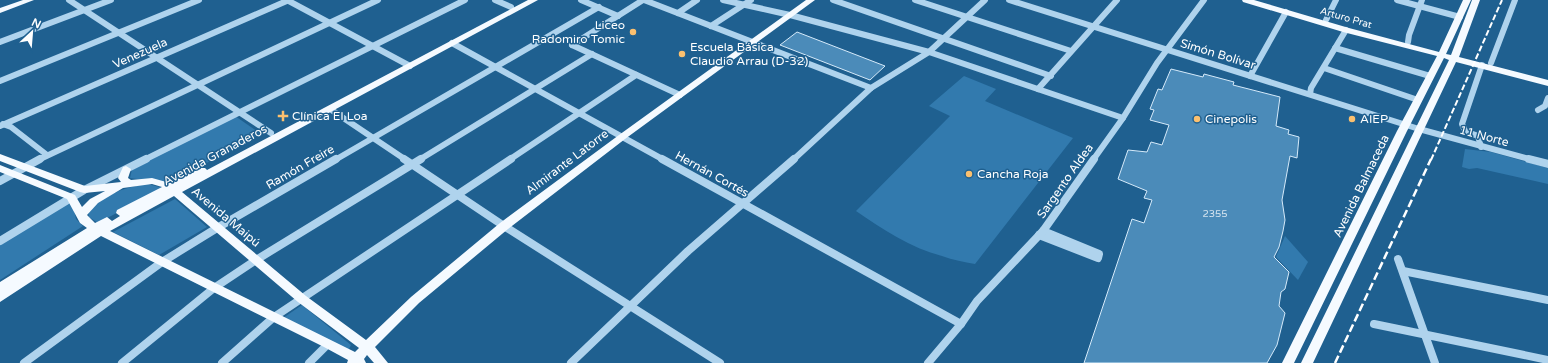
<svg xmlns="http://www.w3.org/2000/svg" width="1548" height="363" font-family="'Varela Round',sans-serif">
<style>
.green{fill:#327aae}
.building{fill:#4b8bb9;stroke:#d5eafa}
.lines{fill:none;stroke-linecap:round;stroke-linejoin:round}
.minor-far1{stroke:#afd3ed;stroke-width:6}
.minor{stroke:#afd3ed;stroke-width:8}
.major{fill:#f5faff;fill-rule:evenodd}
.rail-far1{stroke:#fff;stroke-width:2;stroke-dasharray:6 2.5;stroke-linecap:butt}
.rail{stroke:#fff;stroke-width:2.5;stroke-dasharray:8 3.5;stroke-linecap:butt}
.poi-dot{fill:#fbc06f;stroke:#1f6090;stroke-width:1.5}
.labels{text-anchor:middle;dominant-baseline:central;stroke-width:3;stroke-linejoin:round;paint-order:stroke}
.far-street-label{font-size:10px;fill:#fff;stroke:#1f6090}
.number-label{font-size:10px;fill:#d2e2ee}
.poi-label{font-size:12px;fill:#fff;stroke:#1f6090;text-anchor:start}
.street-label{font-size:12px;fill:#fff;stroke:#1f6090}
</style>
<rect width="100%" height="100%" fill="#1f6090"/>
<g class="green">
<path d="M964 76 996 89 985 101 1073 138 975 264C964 262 953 260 942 256 911 248 882 229 856 211L950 116 929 106Z"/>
<path d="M235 116 261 134 169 183C156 178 143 181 130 178L132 169Z"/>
<polygon points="1465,149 1491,152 1548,168 1548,184 1477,168 1469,169 1462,167"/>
<path d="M148 184 163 188 98 223 89 217 88 212C104 194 125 187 148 184Z"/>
<polygon points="175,199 207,227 159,255 113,232"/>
<polygon points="65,204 70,204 74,210 76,219 83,226 0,280 0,244"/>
<polygon points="1285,236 1308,262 1298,280 1276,257"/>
<polygon points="302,305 351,345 348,351 283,318"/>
</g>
<g class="building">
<polygon points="797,32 885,66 870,80 780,45"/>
<polygon points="1171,69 1203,77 1204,74 1234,82 1233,85 1280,97 1276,126 1289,130 1288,134 1299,137 1297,158 1290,156 1282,200 1285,220 1283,231 1279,247 1274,257 1289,272 1285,289 1281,292 1279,306 1285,313 1277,345 1267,363 1084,363 1132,219 1144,223 1152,200 1144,198 1147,191 1118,179 1128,150 1147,152 1151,142 1162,145 1169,125 1150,120 1154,110 1150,109 1158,89 1162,90"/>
</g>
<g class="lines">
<g class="minor-far1">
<polyline points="69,0 271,133"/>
<polyline points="287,0 410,66"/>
<polyline points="495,0 511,7"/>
<polyline points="581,0 618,16"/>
<polyline points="644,0 871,88"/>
<polyline points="723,0 790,15 929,52 1123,118"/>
<polyline points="833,0 1051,76"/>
<polyline points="915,0 1071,51"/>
<polyline points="1009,0 1419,129 1533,160"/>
<polyline points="1397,0 1460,17"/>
<polyline points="678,13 697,0"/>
<polyline points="1326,20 1336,0"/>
<polyline points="711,26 751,0"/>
<polyline points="0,42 111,0"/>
<polyline points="1408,42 1409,35 1422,0"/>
<polyline points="452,43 664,160"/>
<polyline points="572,45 680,95"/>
<polyline points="572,45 643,0"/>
<polyline points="1335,48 1430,76"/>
<polyline points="1491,63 1515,0"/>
<polyline points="1324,68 1418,100"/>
<polyline points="1250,76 1286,12"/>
<polyline points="0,81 199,0"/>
<polyline points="1038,89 1117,0"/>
<polyline points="1310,94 1311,88 1346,30"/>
<polyline points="330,109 406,160"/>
<polyline points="1538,110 1545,106 1548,98"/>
<polyline points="3,124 11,127 47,155"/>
<polyline points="0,126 289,0"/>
<polyline points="1481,147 1478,136 1465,131 1462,124 1482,65"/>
<polyline points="38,160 378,0"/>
<polyline points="144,160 465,0"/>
<polyline points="335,160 599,7"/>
<polyline points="419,160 592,54"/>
<polyline points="509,160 636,75"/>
<polyline points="793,160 871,88 929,52 985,0"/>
<polyline points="1093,160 1123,118 1157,63 1204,0"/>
</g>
<g class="minor">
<polyline points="404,159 504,226 720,363"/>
<polyline points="662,159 961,324"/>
<polyline points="1529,159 1548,164"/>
<polyline points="0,181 40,159"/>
<polyline points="1039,235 1098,258 1099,254 1043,231"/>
<polyline points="0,241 84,190 146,159"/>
<polyline points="1398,259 1435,363"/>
<polyline points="1403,271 1548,300"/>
<polyline points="1374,324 1548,360"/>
<polyline points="24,363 162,262 217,228 336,159"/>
<polyline points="122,363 214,288 256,260 421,159"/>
<polyline points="222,363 274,317 511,159"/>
<polyline points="309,363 328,344"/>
<polyline points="571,363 688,251 794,159"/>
<polyline points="928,363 961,324 977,301 1043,231 1094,159"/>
</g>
<g class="major">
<polygon points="23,0 34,0 0,13 0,8"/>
<path d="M528 0H538L182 192 306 296 366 340 411 297 500 223 619 135 806 0H815L625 139 508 229 419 303 375 347 388 363H374L367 355 364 359 366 363H347L348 360 324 347 101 236 0 302V282L87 228 80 223 67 199 0 172V165L75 195 82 207 90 199 105 191 84 193 80 192 0 161V154L85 186 121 182 118 178 123 167 126 166 131 169 128 178 131 180 152 178 170 183 199 168H205L207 170ZM152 184 162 187 117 210 116 213 120 216 112 221 107 217 95 223 87 215 98 203 123 188ZM174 196 298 302 359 348 355 352 110 231Z"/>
<polygon points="1242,0 1254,0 1349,28 1439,52 1463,0 1471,0 1446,54 1451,55 1472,0 1480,0 1459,57 1548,80 1548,86 1456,62 1313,363 1301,363 1449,60 1444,58 1407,131 1294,363 1282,363 1397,131 1437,56 1343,32 1243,2"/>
</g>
<polyline class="rail-far1" points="1431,160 1502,0"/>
<polyline class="rail" points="1335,363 1431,159"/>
</g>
<g class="poi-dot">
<circle cx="633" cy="32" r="4"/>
<circle cx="682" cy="54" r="4"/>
<path d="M281 110h4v4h4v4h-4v4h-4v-4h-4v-4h4z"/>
<circle cx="1197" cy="119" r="4"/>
<circle cx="1352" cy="119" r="4"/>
<circle cx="969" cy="174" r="4"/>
</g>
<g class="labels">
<g class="far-street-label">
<text transform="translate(1346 18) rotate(16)">Arturo Prat</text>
</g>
<g class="number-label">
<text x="1215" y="214">2355</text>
</g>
<g class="poi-label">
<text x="625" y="25" text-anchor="end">Liceo<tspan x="625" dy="14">Radomiro Tomic</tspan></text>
<text x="690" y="47">Escuela Básica<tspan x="690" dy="14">Claudio Arrau (D-32)</tspan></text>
<text x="292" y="116">Clínica El Loa</text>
<text x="1205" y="119">Cinepolis</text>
<text x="1360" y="119">AIEP</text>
<text x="977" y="174">Cancha Roja</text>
</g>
<g class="street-label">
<text transform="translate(140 53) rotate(-24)">Venezuela</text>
<text transform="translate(1218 54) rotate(17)">Simón Bolívar</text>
<text transform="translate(1484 136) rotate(15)">11 Norte</text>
<text transform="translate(215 155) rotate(-28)">Avenida Granaderos</text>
<text transform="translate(567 162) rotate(-37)">Almirante Latorre</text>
<text transform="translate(300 167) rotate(-30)">Ramón Freire</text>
<text transform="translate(712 174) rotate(29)">Hernán Cortés</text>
<text transform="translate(1065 181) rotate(-55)">Sargento Aldea</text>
<text transform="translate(1361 186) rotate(-64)">Avenida Balmaceda</text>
<text transform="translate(226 217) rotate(40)">Avenida Maipú</text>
</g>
</g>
<g transform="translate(32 32) rotate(26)" stroke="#1f6090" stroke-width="3" paint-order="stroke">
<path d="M0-3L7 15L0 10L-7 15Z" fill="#ffffff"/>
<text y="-6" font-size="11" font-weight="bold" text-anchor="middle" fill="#ffffff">N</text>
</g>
</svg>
